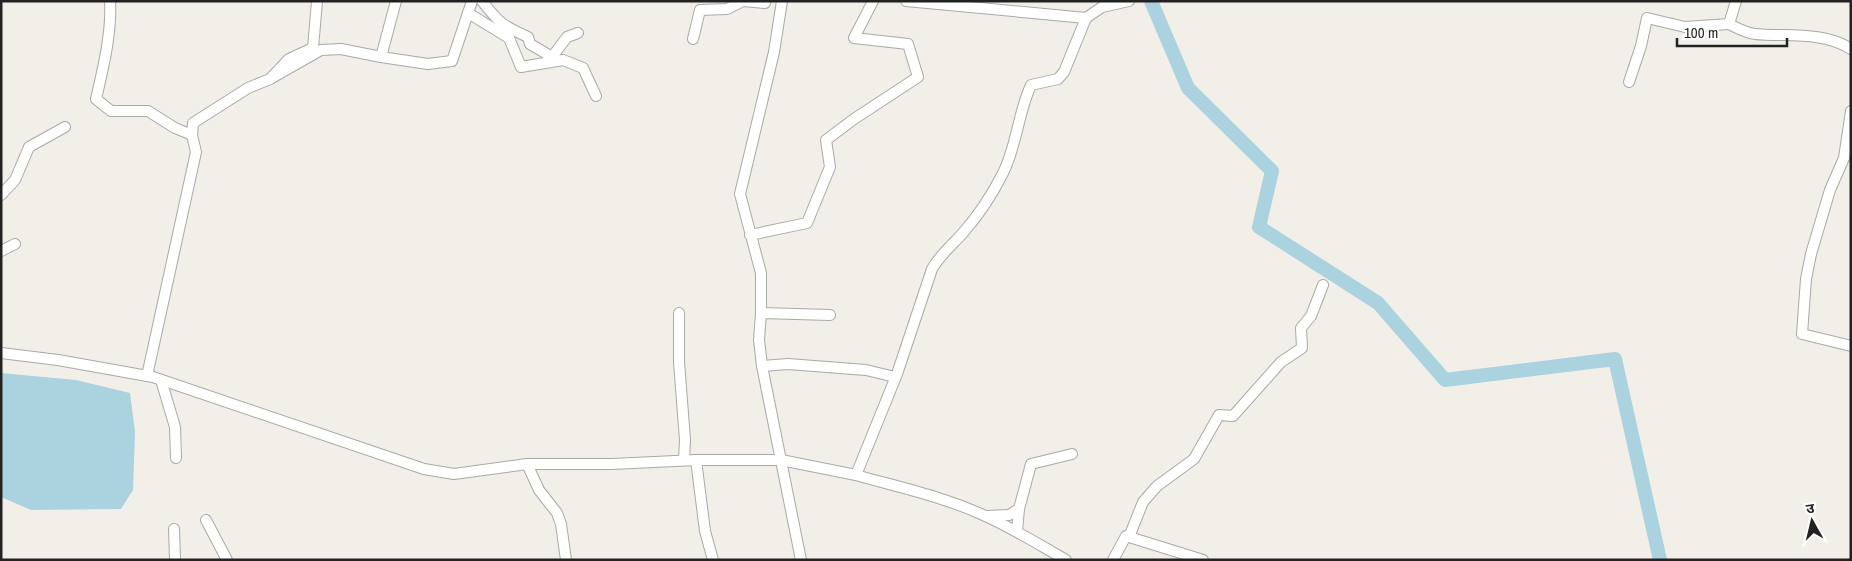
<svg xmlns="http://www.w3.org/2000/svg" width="1852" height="561" font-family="'Archivo Narrow','Noto Sans Devanagari',sans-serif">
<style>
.water{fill:#aad3df}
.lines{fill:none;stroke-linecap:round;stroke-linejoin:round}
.river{stroke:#aad3df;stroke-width:14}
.minor-casing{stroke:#a9a9a9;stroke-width:12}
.minor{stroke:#fff;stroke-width:10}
</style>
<rect width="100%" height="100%" fill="#f2efe9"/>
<polygon class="water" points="1,373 76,380 130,393 135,432 133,490 121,509 31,510 1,497"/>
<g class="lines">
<polyline class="river" points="1151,1 1188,88 1272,171 1259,227 1378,303 1445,380 1615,359 1660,560"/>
<defs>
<g id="minor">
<path d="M110 1C112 32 103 69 96 99L111 111H148L175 128 192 135 196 152 147 376"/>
<path d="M482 1C499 23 503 26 528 37L530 44 552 57 567 37 578 33"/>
<polyline points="744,1 765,3"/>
<polyline points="906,1 1086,18"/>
<path d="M1736 1 1729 24C1737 28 1746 33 1755 34 1786 37 1823 31 1851 49"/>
<polyline points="468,13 509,38 521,67 563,60 583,68 596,96"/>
<polyline points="693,39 700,10 727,9 743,1"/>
<polyline points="381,57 396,1"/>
<polyline points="270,79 321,50 341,49 381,57 428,64 452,61 472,1"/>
<polyline points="1629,82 1641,46 1647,18 1685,27 1729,24"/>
<polyline points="1851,111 1844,158 1830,190 1811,254 1806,279 1802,334 1851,346"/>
<polyline points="192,135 193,123 248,88 270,79 289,59 313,48 317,1"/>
<polyline points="1,195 15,180 29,147 65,127"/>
<polyline points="750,235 807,223 830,167 826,140 854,119 918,77 908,44 854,38 873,1"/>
<polyline points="1,251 15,244"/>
<polyline points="679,313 679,362 685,440 684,460"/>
<polyline points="761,313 761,273 740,194 774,52 782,1"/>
<path d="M1 353 58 360 153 377 424 469 454 474 527 464H612L696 460H781L856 475 897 374 932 269C940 255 951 246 962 234 978 216 992 195 1003 173 1017 145 1018 113 1031 85L1058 79 1064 72 1086 18 1102 7 1129 1"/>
<polyline points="762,366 788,364 866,370 895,377"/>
<polyline points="161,380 175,427 176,458"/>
<polyline points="696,460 705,531 713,560"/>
<polyline points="527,464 539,490 557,513 561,524 566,560"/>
<path d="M856 475C898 487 941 496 981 514 1011 527 1038 544 1066 560"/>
<polyline points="1019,509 1031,464 1072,454"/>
<polyline points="986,516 1009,515 1019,509 1017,531"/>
<polyline points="206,520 227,560"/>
<polyline points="174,529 175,560"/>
<polyline points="1129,537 1143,502 1157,486 1194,459 1219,415 1233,416 1281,362 1302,348 1301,328 1311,316 1323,285"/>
<polyline points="801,560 762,366 759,340 761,313 830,315"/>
<polyline points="1113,560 1126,536 1203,560"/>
</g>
</defs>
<use href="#minor" class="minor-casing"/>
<use href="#minor" class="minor"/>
</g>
<rect width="1852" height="561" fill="none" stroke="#222222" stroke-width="5"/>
<g transform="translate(1812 521) rotate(352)" stroke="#ffffff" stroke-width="4" paint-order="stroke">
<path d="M0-4L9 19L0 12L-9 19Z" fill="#222222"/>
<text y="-8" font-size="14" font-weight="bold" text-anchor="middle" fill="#222222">उ</text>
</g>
<path d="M1677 38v8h110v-8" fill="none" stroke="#222222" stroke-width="2.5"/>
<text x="1684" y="38" font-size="15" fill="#222222" stroke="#ffffff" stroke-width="4" paint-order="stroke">100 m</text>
</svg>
